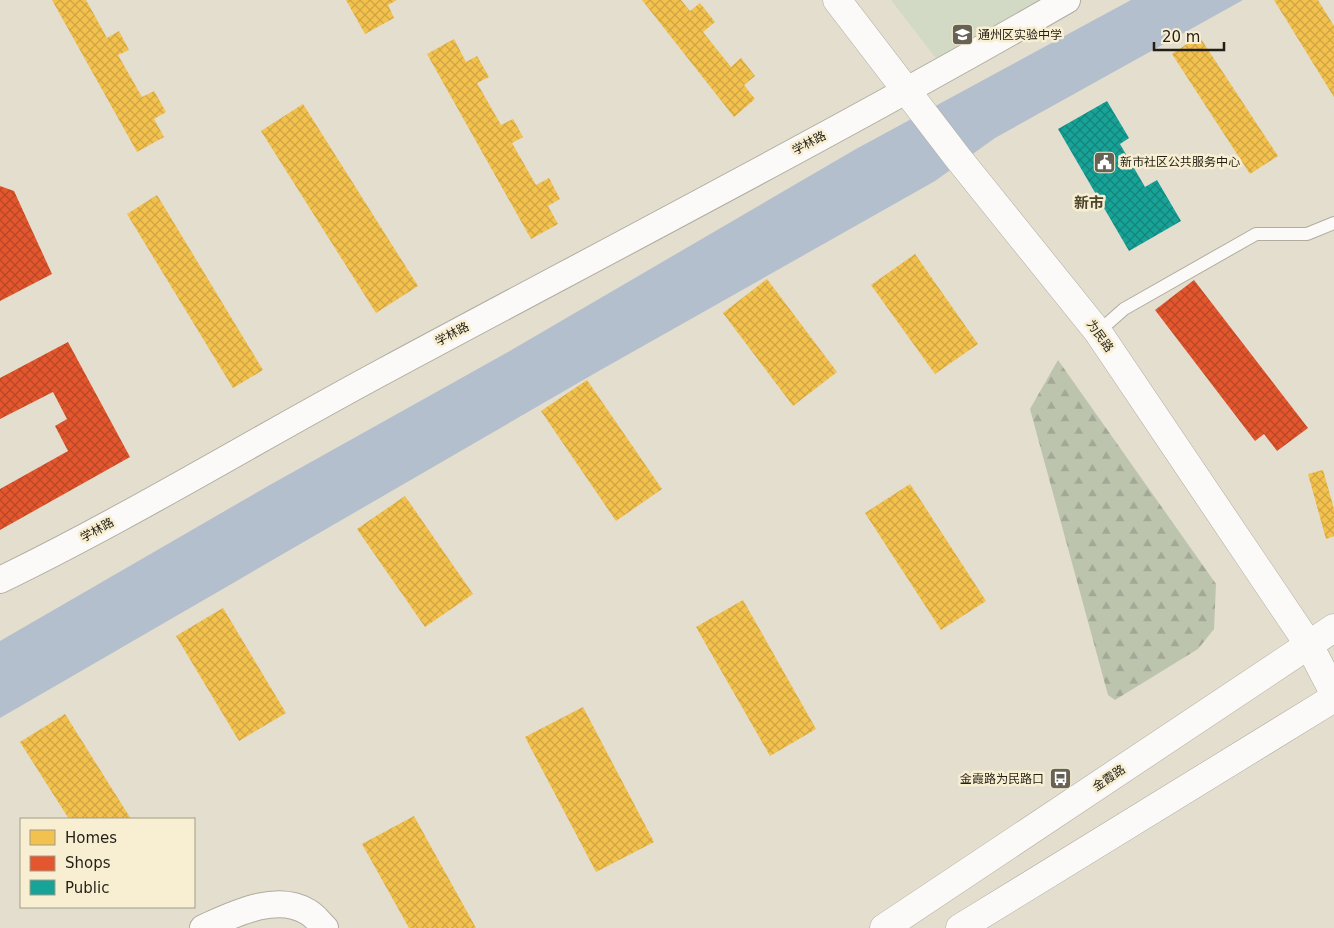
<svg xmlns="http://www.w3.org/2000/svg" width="1334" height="928" font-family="'DejaVu Sans','Noto Sans SC',sans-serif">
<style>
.green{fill:#d2dac5}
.forest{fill:url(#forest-firs)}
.water{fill:#b4bfcd}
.homes{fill:url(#homes-cross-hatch)}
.shops{fill:url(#shops-cross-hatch)}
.public{fill:url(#public-cross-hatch)}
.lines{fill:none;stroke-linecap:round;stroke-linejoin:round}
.service-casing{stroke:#b0aca0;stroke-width:14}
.minor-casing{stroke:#b0aca0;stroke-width:28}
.tertiary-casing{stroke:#b0aca0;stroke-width:29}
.secondary-casing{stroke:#b0aca0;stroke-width:29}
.service{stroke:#fbfaf8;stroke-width:12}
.minor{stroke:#fbfaf8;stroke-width:26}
.tertiary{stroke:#fbfaf8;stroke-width:28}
.secondary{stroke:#fbfaf8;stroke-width:28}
.labels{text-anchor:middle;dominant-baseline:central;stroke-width:5;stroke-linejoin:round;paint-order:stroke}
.poi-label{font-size:12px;fill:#231f15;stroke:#f8efd3;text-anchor:start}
.street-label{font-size:12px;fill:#231f15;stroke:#f8efd3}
.quarter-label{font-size:15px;font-weight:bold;fill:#4b432c;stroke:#f8efd3}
</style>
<defs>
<pattern id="forest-firs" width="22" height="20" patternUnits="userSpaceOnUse" patternTransform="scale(1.25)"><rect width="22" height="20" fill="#bdc4ae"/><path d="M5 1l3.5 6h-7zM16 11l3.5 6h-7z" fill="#a2a895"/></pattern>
<pattern id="homes-cross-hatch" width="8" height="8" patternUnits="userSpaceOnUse" patternTransform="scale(1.25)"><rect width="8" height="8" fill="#f2c14e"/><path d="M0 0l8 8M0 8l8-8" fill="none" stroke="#cfa543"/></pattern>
<pattern id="shops-cross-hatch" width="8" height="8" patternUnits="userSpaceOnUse" patternTransform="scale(1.25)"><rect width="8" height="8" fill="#e4572e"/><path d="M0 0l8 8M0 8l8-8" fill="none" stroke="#b84726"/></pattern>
<pattern id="public-cross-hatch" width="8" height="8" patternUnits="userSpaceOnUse" patternTransform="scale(1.25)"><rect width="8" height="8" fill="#17a398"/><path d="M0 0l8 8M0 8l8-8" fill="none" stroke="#14847b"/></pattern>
</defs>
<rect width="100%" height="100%" fill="#e3dece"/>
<polygon class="green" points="891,0 1067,0 945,70"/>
<polygon class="forest" points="1058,360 1216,584 1214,629 1198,649 1115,700 1108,695 1030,409"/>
<polygon class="water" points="1131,0 1243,0 995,138 935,181 597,372 0,718 0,641 268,486 508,352 856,149"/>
<g class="homes">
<polygon points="52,0 86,0 107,38 119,31 129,50 118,55 142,97 154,91 166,112 154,119 164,137 137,152"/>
<polygon points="346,0 397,0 388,5 394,18 365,34"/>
<polygon points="642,0 681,0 690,11 700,3 715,22 703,32 731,67 741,58 755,76 744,85 755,99 734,117"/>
<polygon points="1274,0 1318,0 1334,26 1334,97"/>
<polygon points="1199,36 1278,156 1250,174 1172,54"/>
<polygon points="454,39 466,62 477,56 489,77 477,83 501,125 513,119 523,137 512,143 536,185 549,178 560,199 548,206 558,224 531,239 427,54"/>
<polygon points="303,104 418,286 376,313 261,131"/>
<polygon points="157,195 263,370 233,388 127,214"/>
<polygon points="915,254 978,344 935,374 871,285"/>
<polygon points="767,279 837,372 793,406 723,313"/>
<polygon points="587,380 662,489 616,521 541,411"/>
<polygon points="1323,470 1334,509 1334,536 1326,539 1308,474"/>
<polygon points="910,484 986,601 941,630 865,513"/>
<polygon points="405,496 473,594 425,627 357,529"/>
<polygon points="743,600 816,729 770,756 696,627"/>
<polygon points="223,608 286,713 239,741 176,636"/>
<polygon points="583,707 654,842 596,872 525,737"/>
<polygon points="65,714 131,819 69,819 20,742"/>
<polygon points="414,816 476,928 409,928 362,844"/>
</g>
<g class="shops">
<polygon points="0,186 14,191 52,274 0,301"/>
<polygon points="1194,280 1308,428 1277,451 1264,434 1255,441 1155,310"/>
<polygon points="68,342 130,457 0,530 0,489 68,451 55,426 67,419 53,392 0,419 0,378"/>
</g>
<polygon class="public" points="1107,101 1129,138 1120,144 1145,187 1157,180 1181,221 1129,251 1058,129"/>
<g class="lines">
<defs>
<polyline id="service" points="1098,332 1124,309 1256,234 1307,234 1334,223"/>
<g id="minor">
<path d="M0 580C132 516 257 439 386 370 613 248 843 129 1067 0"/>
<path d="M203 928C232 915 277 892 308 912 314 915 320 923 325 928"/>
</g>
<polyline id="tertiary" points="837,0 958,158 1098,332 1309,645 1334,693"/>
<g id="secondary">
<polyline points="884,928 1334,628"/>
<polyline points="960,928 1334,698"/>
</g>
</defs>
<use href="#service" class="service-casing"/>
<use href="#minor" class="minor-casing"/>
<use href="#tertiary" class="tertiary-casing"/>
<use href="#secondary" class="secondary-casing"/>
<use href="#service" class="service"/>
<use href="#minor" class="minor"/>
<use href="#tertiary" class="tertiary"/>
<use href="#secondary" class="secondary"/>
</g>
<defs>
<symbol id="school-square" viewBox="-11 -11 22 22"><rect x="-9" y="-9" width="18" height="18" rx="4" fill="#666256" stroke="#f8efd3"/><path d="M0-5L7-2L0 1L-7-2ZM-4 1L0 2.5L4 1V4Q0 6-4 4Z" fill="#fff"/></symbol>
<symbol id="civic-square" viewBox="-11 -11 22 22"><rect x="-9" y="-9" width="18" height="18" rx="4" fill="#666256" stroke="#f8efd3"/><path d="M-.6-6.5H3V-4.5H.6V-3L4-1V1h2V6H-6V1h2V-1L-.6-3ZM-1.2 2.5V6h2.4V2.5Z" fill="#fff"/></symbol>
<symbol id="bus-square" viewBox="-11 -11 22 22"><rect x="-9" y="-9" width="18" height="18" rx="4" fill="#666256" stroke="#f8efd3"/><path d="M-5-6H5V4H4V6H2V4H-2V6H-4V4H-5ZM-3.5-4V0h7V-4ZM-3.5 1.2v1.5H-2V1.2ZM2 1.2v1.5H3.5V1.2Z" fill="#fff"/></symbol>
</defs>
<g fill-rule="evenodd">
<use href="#school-square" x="950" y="22" width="25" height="25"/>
<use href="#civic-square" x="1092" y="150" width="25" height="25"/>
<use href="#bus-square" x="1048" y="766" width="25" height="25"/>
</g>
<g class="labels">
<g class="poi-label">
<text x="978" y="35">通州区实验中学</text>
<text x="1120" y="162">新市社区公共服务中心</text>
<text x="1044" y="779" text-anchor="end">金霞路为民路口</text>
</g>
<g class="street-label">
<text transform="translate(809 143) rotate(-28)">学林路</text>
<text transform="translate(452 334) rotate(-28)">学林路</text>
<text transform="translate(1100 336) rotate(54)">为民路</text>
<text transform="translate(97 530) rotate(-29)">学林路</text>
<text transform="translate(1109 778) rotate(-34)">金霞路</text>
</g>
<g class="quarter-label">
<text x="1089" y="203">新市</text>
</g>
</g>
<rect x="20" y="818" width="175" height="90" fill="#f8efd3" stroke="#a39c87"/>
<rect x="30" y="830" width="25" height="15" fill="#f2c14e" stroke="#a39c87"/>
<text x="65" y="843" font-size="15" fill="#231f15">Homes</text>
<rect x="30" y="856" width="25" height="15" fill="#e4572e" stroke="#a39c87"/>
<text x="65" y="868" font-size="15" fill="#231f15">Shops</text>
<rect x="30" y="880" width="25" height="15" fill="#17a398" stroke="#a39c87"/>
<text x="65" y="893" font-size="15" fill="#231f15">Public</text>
<path d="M1154 42v8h70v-8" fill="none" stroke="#231f15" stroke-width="2.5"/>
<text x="1162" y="42" font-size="15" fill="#231f15" stroke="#f8efd3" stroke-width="4" paint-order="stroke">20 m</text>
</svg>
